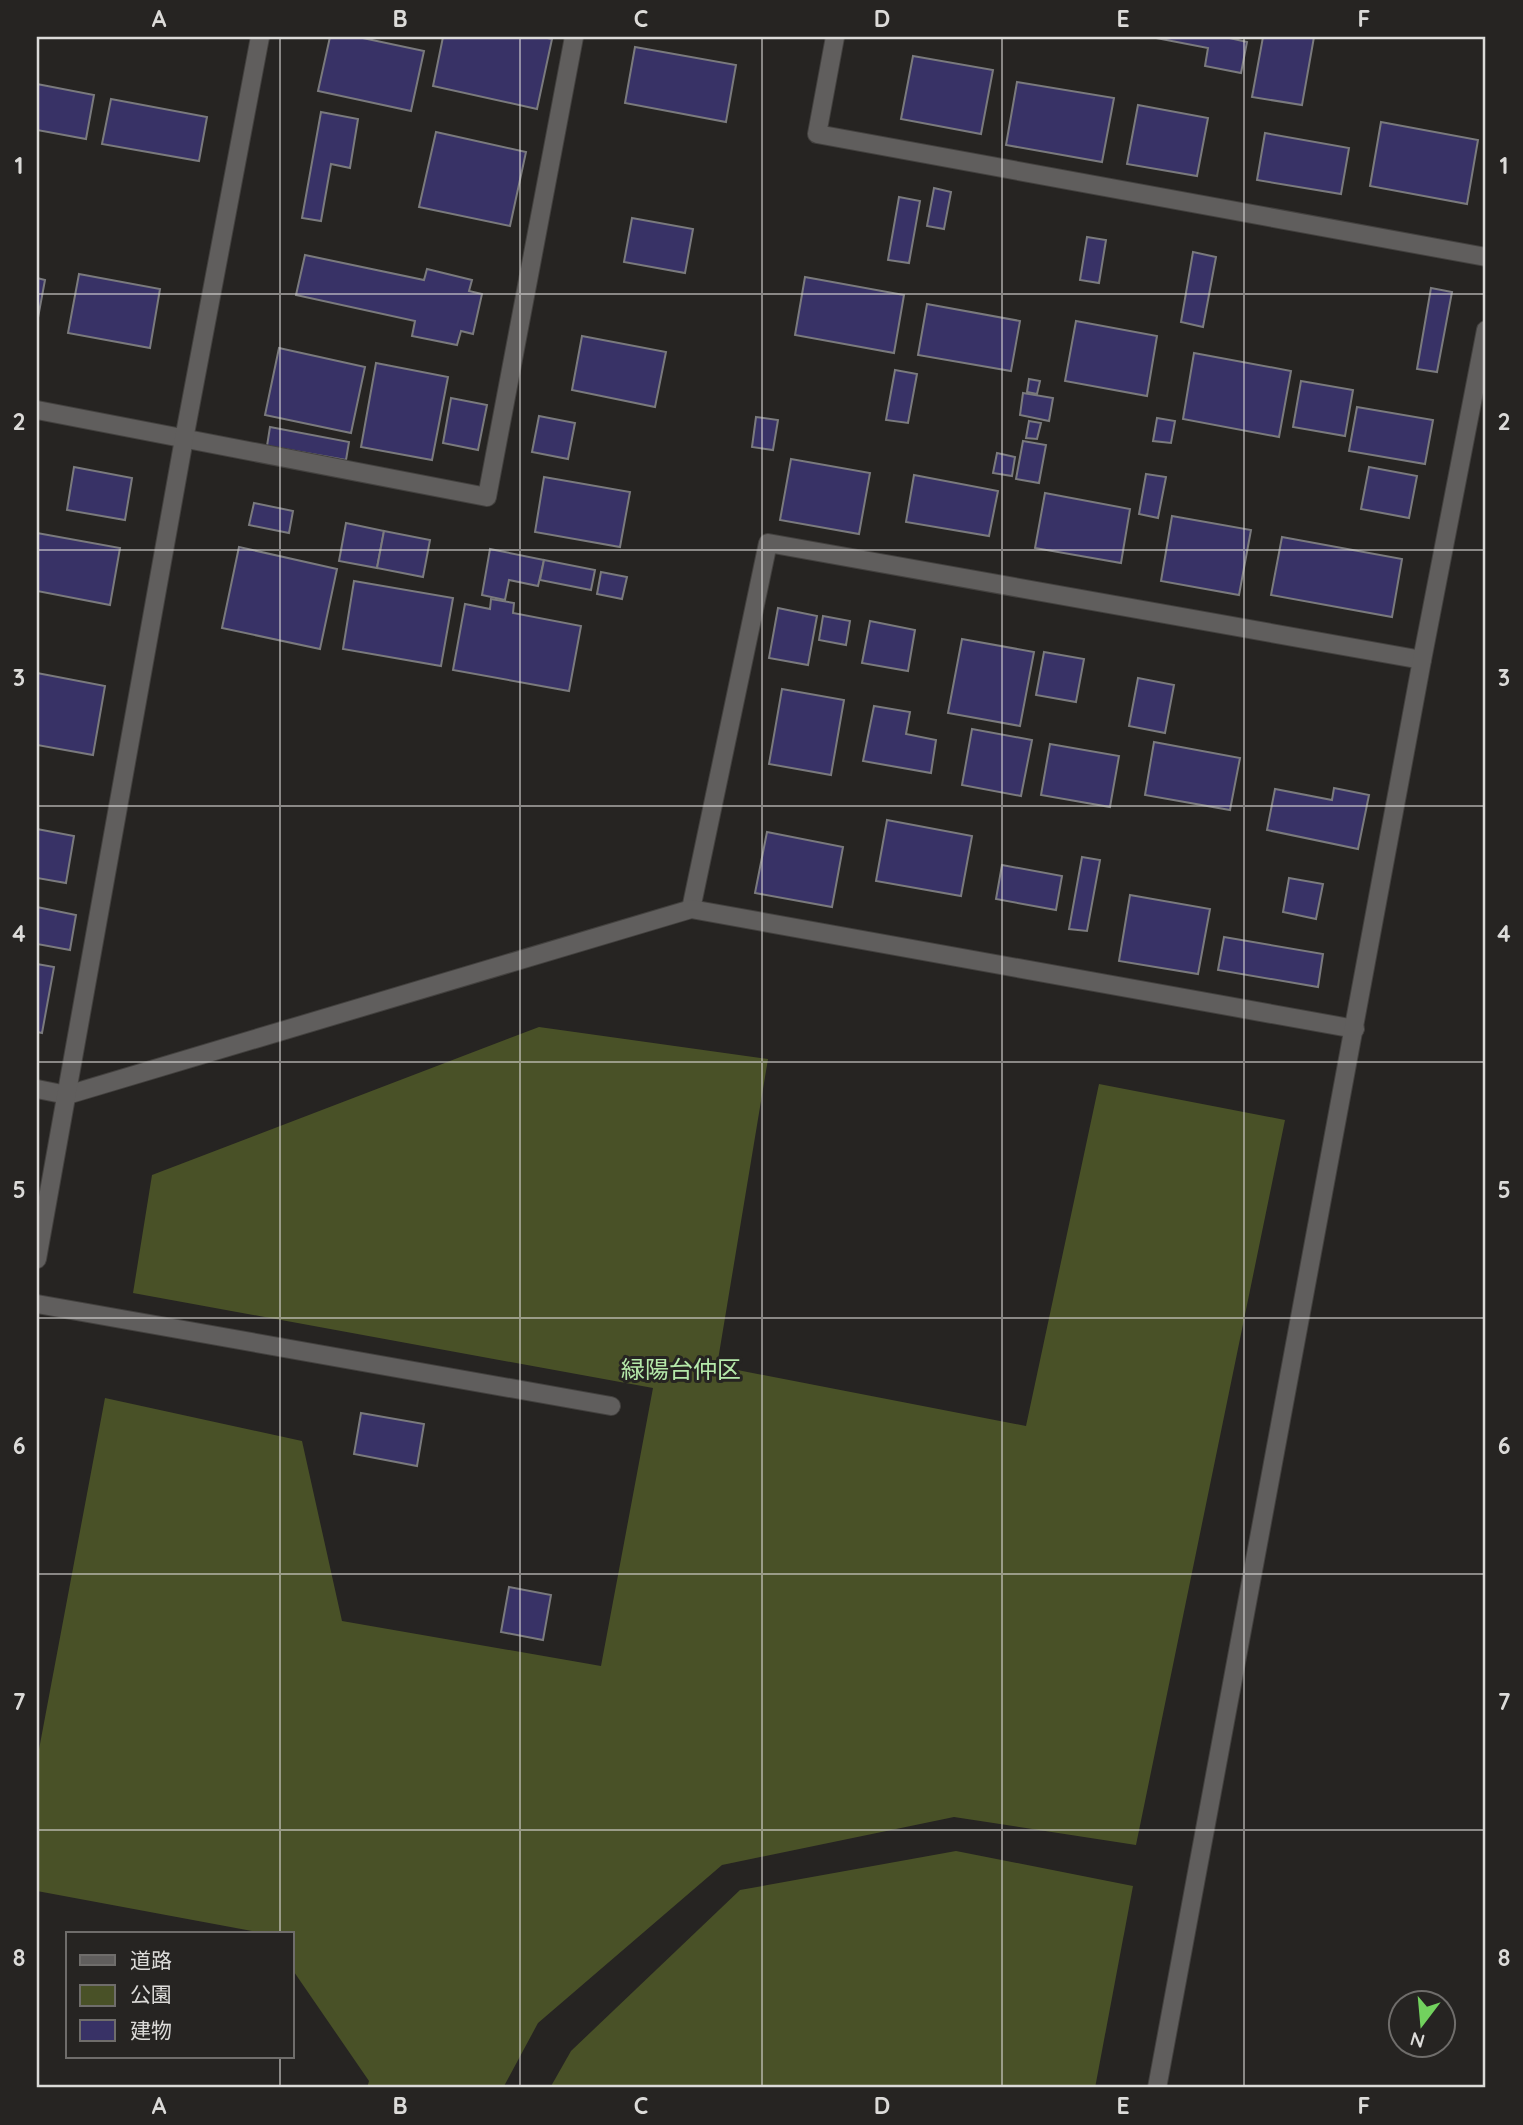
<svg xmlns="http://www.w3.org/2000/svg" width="1523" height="2125" font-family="Quicksand,'Noto Sans JP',sans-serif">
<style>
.green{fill:#495127}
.building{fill:#383266;stroke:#7a7a7d;stroke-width:2}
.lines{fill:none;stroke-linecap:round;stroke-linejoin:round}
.service-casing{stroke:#43413f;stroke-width:20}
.minor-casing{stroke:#43413f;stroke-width:20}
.service{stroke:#605e5d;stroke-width:18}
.minor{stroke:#605e5d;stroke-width:18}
.grid{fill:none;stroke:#dcdbd9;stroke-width:2;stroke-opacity:0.55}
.labels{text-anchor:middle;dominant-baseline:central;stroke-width:6;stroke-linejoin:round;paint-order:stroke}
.quarter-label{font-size:24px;fill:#b5e9aa;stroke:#262422}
.neatline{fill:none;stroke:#dcdbd9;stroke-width:2.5}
.grid-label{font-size:23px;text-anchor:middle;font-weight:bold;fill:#dcdbd9}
</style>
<rect width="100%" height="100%" fill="#262422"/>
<g class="green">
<polygon points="539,1027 768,1059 717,1366 1026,1426 1099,1084 1285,1120 1136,1845 954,1817 722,1865 538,2023 503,2088 367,2088 369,2081 292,1969 292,1934 268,1934 37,1891 37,1760 105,1398 302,1441 342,1621 601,1666 653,1388 133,1293 152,1175"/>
<polygon points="956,1851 1133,1886 1095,2088 550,2088 571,2051 740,1890"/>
</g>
<g class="building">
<polygon points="330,37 358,37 424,51 411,111 318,91"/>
<polygon points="443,37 543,37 552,39 537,109 433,86"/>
<polygon points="1151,37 1225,37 1247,42 1241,73 1205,66 1208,48"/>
<polygon points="1263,37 1314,37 1302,105 1252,97"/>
<polygon points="635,47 736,65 726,122 625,103"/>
<polygon points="913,56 993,70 981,134 901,119"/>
<polygon points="1017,82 1114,98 1102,162 1006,145"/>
<polygon points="37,84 94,95 86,139 37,130"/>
<polygon points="111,99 207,117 199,161 102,144"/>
<polygon points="1138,105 1208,118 1197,176 1127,164"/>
<polygon points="321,112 358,119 350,168 331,164 321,221 302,218"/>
<polygon points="1381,122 1478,140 1467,204 1370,186"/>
<polygon points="436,132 526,152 510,226 419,207"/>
<polygon points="1265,133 1349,148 1341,194 1257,180"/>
<polygon points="934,188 951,192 944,229 927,226"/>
<polygon points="899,197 920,201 909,263 888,260"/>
<polygon points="632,218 693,229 685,273 624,262"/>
<polygon points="1087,237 1106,240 1099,283 1080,280"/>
<polygon points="1193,252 1216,257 1203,327 1181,322"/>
<polygon points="305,255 424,280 427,269 472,280 469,291 482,294 473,334 461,331 457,345 412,336 415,321 296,295"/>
<polygon points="79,274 160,289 150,348 68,333"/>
<polygon points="805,277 904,295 894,353 795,335"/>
<polygon points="37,278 45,280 37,323"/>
<polygon points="1431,288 1452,292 1437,372 1417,369"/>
<polygon points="927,304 1020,321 1011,371 918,355"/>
<polygon points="1076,321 1157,336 1147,396 1065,381"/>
<polygon points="582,336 666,352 655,407 572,390"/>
<polygon points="279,348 365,367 351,433 265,415"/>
<polygon points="1194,353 1291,371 1279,437 1183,419"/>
<polygon points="376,363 448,377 432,460 361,447"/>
<polygon points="895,370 917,374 908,423 886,420"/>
<polygon points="1029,379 1040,381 1037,394 1027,392"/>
<polygon points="1301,381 1353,390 1345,436 1293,427"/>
<polygon points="1023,393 1053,398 1049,421 1020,415"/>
<polygon points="451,398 487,405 478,450 443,443"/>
<polygon points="1357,407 1433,420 1425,464 1349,451"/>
<polygon points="539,416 575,423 568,459 532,452"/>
<polygon points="756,417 778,420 773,450 752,447"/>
<polygon points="1157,418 1175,421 1171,443 1153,441"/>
<polygon points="1029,421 1041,423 1037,439 1026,438"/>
<polygon points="270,427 349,442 346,460 267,446"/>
<polygon points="1023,441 1046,445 1039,483 1016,479"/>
<polygon points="997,453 1015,457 1012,476 993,473"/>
<polygon points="791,459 870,473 859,534 780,520"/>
<polygon points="74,467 132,478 125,520 67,510"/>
<polygon points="1369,467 1417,476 1409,518 1361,509"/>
<polygon points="1146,474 1166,477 1158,518 1139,514"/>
<polygon points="914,475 998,491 989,536 906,522"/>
<polygon points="544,477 630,492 620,547 535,532"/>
<polygon points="1045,493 1130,509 1121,563 1035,548"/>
<polygon points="254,503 293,511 289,533 249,525"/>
<polygon points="1172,516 1251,530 1239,595 1161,581"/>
<polygon points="346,523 384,531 377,568 339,561"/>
<polygon points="384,531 430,540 423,577 377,568"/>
<polygon points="37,533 120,548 110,605 37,591"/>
<polygon points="1282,537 1402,559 1392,617 1271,595"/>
<polygon points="239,547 337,569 320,649 222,628"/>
<polygon points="490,549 544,560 538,586 509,580 505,600 482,595"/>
<polygon points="544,560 595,570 591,590 540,580"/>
<polygon points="601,572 627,577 622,599 597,594"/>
<polygon points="354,581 453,598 441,666 343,649"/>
<polygon points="491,599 514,603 513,613 581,626 569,691 453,670 465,604 490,609"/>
<polygon points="778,608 817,616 808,665 769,658"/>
<polygon points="823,616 850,621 846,645 819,640"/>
<polygon points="870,621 915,630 908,671 862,663"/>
<polygon points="962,639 1034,652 1020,726 948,713"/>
<polygon points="1044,652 1084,659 1076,702 1036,695"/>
<polygon points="37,673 105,686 93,755 37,745"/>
<polygon points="1138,678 1174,685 1165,733 1129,726"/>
<polygon points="782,689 844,700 831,775 769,764"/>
<polygon points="874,706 910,712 906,734 936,740 931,773 863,761"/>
<polygon points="972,729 1032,740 1021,796 962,785"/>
<polygon points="1154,742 1240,758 1230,810 1145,795"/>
<polygon points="1050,744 1119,756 1110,807 1041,795"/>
<polygon points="1334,788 1369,795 1358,849 1267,830 1275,789 1332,800"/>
<polygon points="887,820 972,836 961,896 876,881"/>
<polygon points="37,829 74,836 66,883 37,878"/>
<polygon points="767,832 843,847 832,907 755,893"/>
<polygon points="1082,857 1100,860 1087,931 1069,929"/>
<polygon points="1002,865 1062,876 1056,910 996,899"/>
<polygon points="1289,878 1323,884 1316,919 1283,912"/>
<polygon points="1130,895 1210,909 1198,974 1119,961"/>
<polygon points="37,907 76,915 70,950 37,944"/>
<polygon points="1224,937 1323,954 1318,987 1218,970"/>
<polygon points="37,964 54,967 42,1033 37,1032"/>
<polygon points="361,1413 424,1424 417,1466 354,1454"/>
<polygon points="509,1587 551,1595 543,1640 501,1632"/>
</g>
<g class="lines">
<defs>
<polyline id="service" points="37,1304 611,1406"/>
<g id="minor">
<polyline points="835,37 817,134 1486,257"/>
<polyline points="37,410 487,497 574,37"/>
<polyline points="691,909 768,543 1422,660"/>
<polyline points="37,1089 67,1095 691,909 1355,1029"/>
<polyline points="37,1259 184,439 260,37"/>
<polyline points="1157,2088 1422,660 1486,330"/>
</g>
</defs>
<use href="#service" class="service-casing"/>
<use href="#minor" class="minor-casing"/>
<use href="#service" class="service"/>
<use href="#minor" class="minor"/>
</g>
<path class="grid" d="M280 37V1934M520 37V2088M762 37V2088M1002 37V2088M1244 37V2088M37 294H1486M37 550H1486M37 806H1486M37 1062H1486M37 1318H1486M37 1574H1486M37 1830H1486M280 2057V2088"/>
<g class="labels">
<g class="quarter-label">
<text x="681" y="1369">緑陽台仲区</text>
</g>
</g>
<rect width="1523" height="2125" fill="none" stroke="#262422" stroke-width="77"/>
<rect x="66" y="1932" width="228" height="126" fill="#262422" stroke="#6f6d6b" stroke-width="2"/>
<rect x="80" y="1955" width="35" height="10" fill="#605e5d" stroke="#6f6d6b" stroke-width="2"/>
<text x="130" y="1968" font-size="21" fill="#dcdbd9">道路</text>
<rect x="80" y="1985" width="35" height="21" fill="#495127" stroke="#6f6d6b" stroke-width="2"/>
<text x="130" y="2002" font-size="21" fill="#dcdbd9">公園</text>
<rect x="80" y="2020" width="35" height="21" fill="#383266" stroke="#6f6d6b" stroke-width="2"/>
<text x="130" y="2038" font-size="21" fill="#dcdbd9">建物</text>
<g transform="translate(1422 2024) rotate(196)"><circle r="33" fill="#262422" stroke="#6f6d6b" stroke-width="2"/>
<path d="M0-5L12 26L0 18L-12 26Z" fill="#72d25e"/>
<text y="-10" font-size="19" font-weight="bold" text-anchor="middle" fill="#dcdbd9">N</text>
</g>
<rect x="38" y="38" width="1446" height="2048" class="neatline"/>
<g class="grid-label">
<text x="159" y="27">A</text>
<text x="400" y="27">B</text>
<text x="641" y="27">C</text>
<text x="882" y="27">D</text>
<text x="1123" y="27">E</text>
<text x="1364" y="27">F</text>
<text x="19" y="174">1</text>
<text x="1504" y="174">1</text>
<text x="19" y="430">2</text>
<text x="1504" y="430">2</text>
<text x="19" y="686">3</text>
<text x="1504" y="686">3</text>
<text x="19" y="942">4</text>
<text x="1504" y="942">4</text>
<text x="19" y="1198">5</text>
<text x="1504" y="1198">5</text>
<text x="19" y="1454">6</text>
<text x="1504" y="1454">6</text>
<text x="19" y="1710">7</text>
<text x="1504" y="1710">7</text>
<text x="19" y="1966">8</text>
<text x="1504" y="1966">8</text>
<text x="159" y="2114">A</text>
<text x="400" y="2114">B</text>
<text x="641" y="2114">C</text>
<text x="882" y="2114">D</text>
<text x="1123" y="2114">E</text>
<text x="1364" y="2114">F</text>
</g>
</svg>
